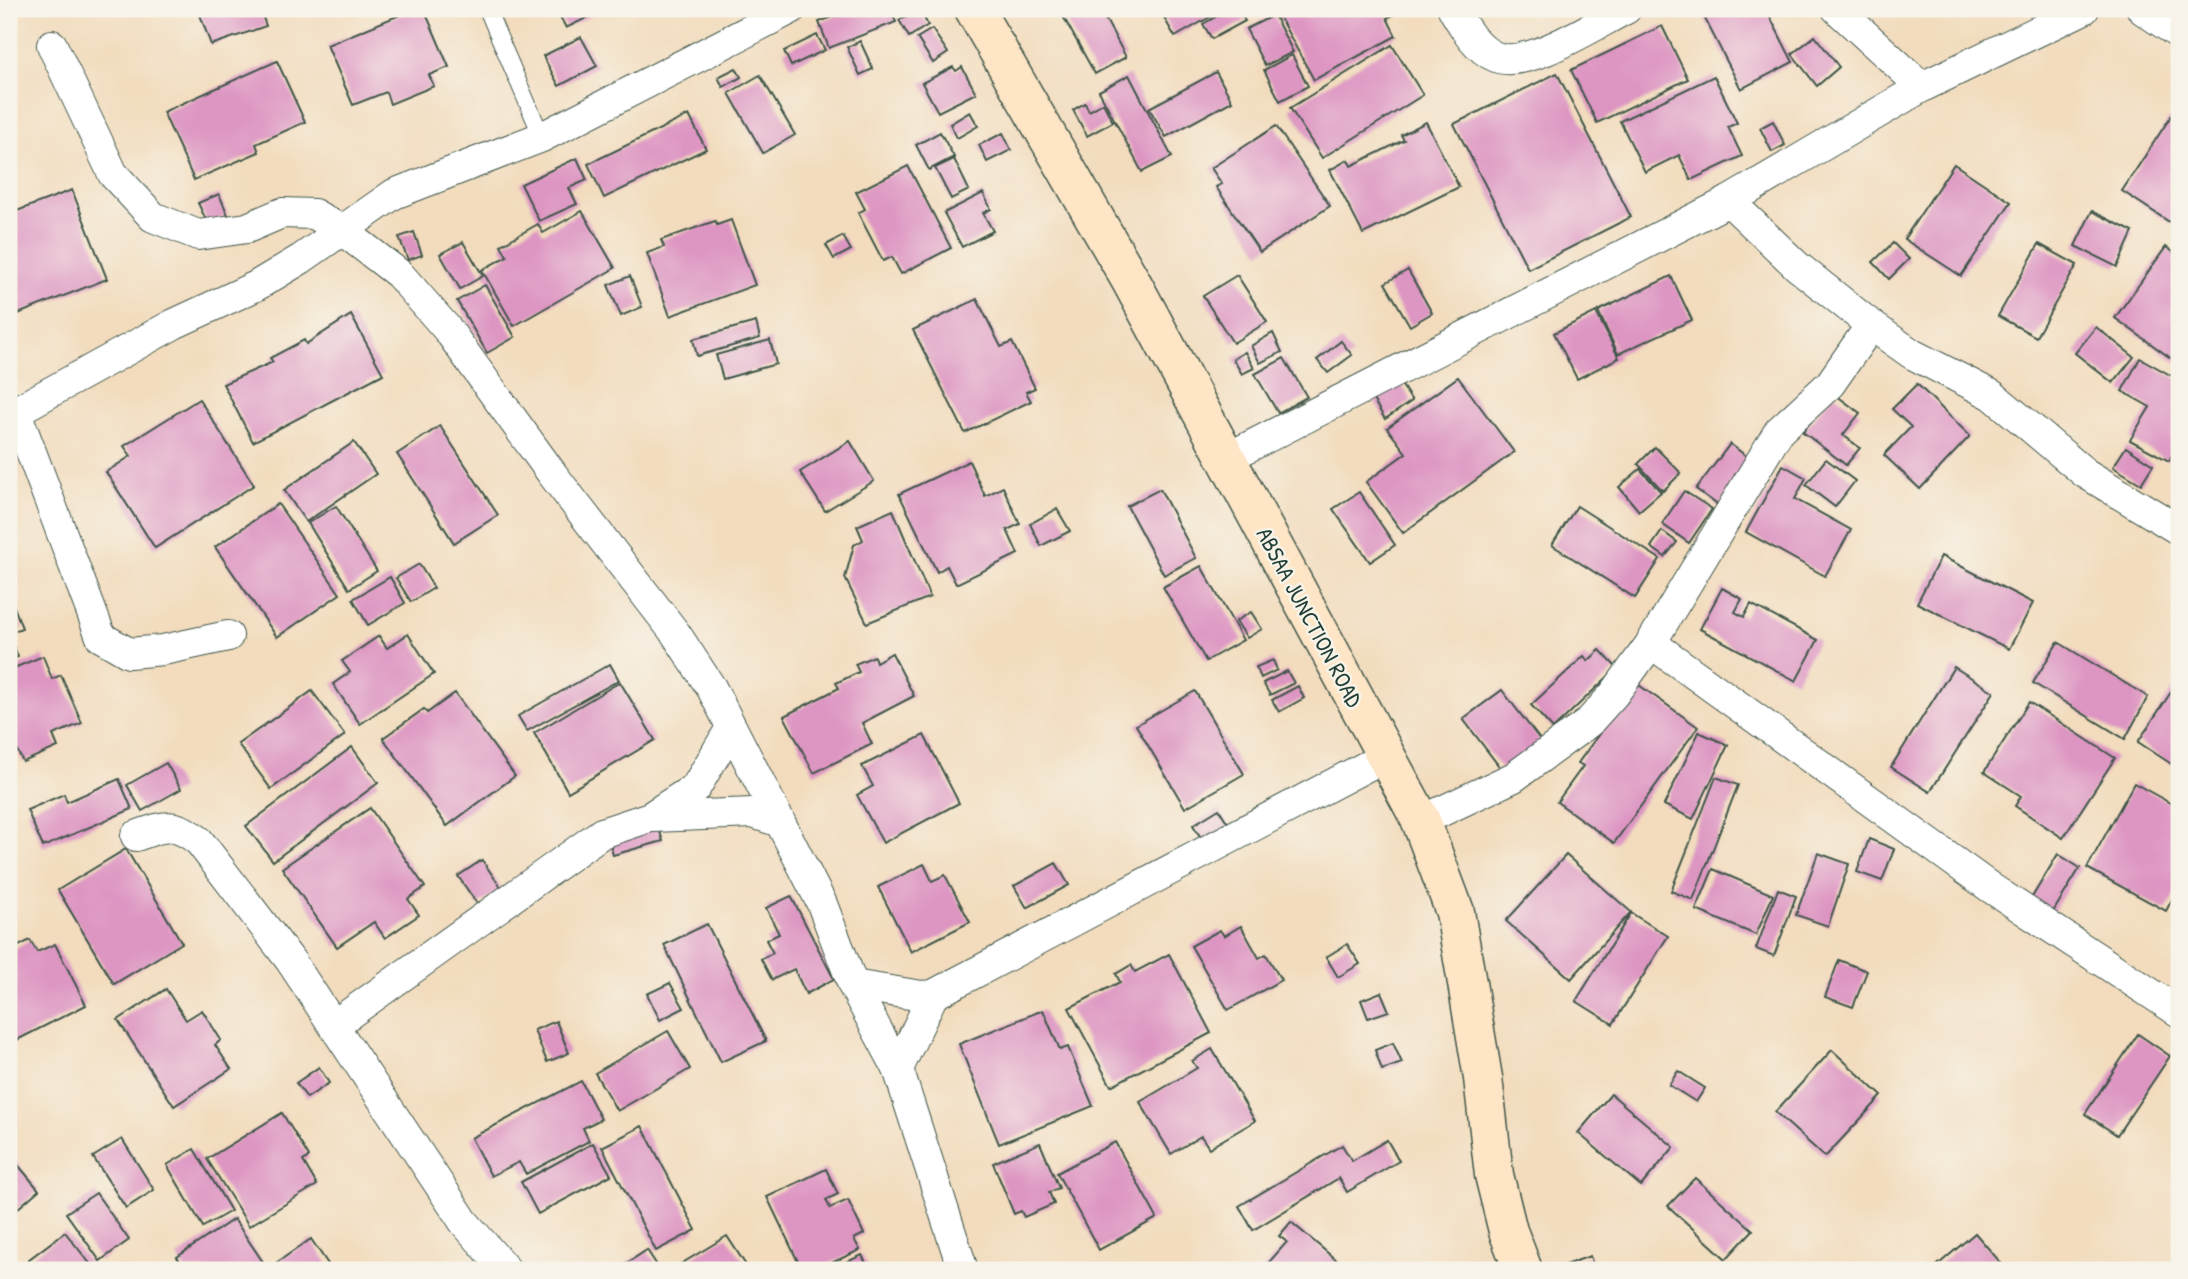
<svg xmlns="http://www.w3.org/2000/svg" width="2188" height="1279" font-family="'Patrick Hand',sans-serif">
<style>
.building{fill:#dd95c2}
.lines{fill:none;stroke-linecap:round;stroke-linejoin:round}
.lane-casing{stroke:#3f5549;stroke-width:18}
.street-casing{stroke:#3f5549;stroke-width:32}
.secondary-casing{stroke:#3f5549;stroke-width:41}
.lane{stroke:#fff;stroke-width:16}
.street{stroke:#fff;stroke-width:30}
.secondary{stroke:#fde5c5;stroke-width:38}
.labels{text-anchor:middle;dominant-baseline:central;stroke-width:5;stroke-linejoin:round;paint-order:stroke}
.street-label{font-size:23px;fill:#1f3d34;stroke:#f7f3e8}
</style>
<rect width="100%" height="100%" fill="#f7f3e8"/>
<filter id="ink" filterUnits="userSpaceOnUse"><feTurbulence type="fractalNoise" baseFrequency=".0143" numOctaves="2"/><feDisplacementMap in="SourceGraphic" scale="14" xChannelSelector="R" yChannelSelector="G"/><feConvolveMatrix kernelMatrix="1 2 1 2 8 2 1 2 1" color-interpolation-filters="sRGB"/></filter>
<filter id="wash" filterUnits="userSpaceOnUse"><feTurbulence type="fractalNoise" baseFrequency=".00686" numOctaves="4" result="noise"/><feDisplacementMap in="SourceGraphic" scale="28" xChannelSelector="R" yChannelSelector="G"/><feGaussianBlur stdDeviation="1.57" result="paint"/><feColorMatrix in="noise" values="0 0 0 0 0 0 0 0 0 0 0 0 0 0 0 0 0 1.4 0 .05"/><feComposite in="paint" operator="in"/></filter>
<g filter="url(#wash)">
<rect width="100%" height="100%" fill="#f2dcbd"/>
<g id="blocks">
<g class="building">
<polygon points="198,9 260,9 266,26 211,45"/>
<polygon points="414,9 424,9 449,67 429,75 434,86 390,104 386,92 353,105 327,45"/>
<polygon points="556,9 605,9 566,28"/>
<polygon points="853,9 890,9 896,22 829,48 819,22"/>
<polygon points="919,9 928,25 909,37 899,20"/>
<polygon points="1059,9 1100,9 1126,57 1095,74"/>
<polygon points="1159,9 1224,9 1175,37"/>
<polygon points="1230,9 1238,9 1245,21 1212,39 1203,24"/>
<polygon points="1280,9 1389,9 1393,15 1387,18 1396,36 1314,80 1276,11"/>
<polygon points="1714,9 1766,9 1793,62 1741,89 1703,15"/>
<polygon points="1274,15 1293,52 1265,66 1246,29"/>
<polygon points="1662,26 1688,79 1597,123 1571,70"/>
<polygon points="932,29 948,53 933,63 917,38"/>
<polygon points="817,35 825,50 791,66 784,51"/>
<polygon points="1815,36 1839,67 1817,86 1792,54"/>
<polygon points="581,37 597,66 559,86 543,56"/>
<polygon points="860,41 873,69 860,75 847,47"/>
<polygon points="1392,45 1423,95 1322,158 1290,108"/>
<polygon points="1292,55 1308,86 1280,101 1264,70"/>
<polygon points="277,61 305,122 256,144 259,152 194,180 163,112"/>
<polygon points="953,67 956,71 962,67 976,93 938,112 922,83"/>
<polygon points="736,68 741,77 723,87 718,77"/>
<polygon points="1216,72 1232,101 1166,137 1149,108"/>
<polygon points="1557,73 1631,217 1528,269 1454,124"/>
<polygon points="760,75 795,135 763,153 729,93"/>
<polygon points="1129,75 1172,157 1142,172 1099,91"/>
<polygon points="1714,76 1737,123 1728,127 1742,156 1691,180 1679,155 1645,172 1620,121"/>
<polygon points="1085,103 1089,111 1103,103 1113,122 1087,136 1073,110"/>
<polygon points="2179,104 2179,211 2171,223 2122,191"/>
<polygon points="970,112 978,126 957,138 950,124"/>
<polygon points="689,115 706,149 604,198 588,164"/>
<polygon points="1773,121 1785,145 1772,152 1760,128"/>
<polygon points="1426,122 1459,187 1363,234 1330,170 1348,160 1351,166 1404,140 1401,135"/>
<polygon points="1276,126 1330,206 1260,252 1216,187 1222,184 1211,168"/>
<polygon points="940,132 954,157 929,170 916,145"/>
<polygon points="1003,133 1011,150 987,162 979,145"/>
<polygon points="577,158 587,180 569,188 577,204 539,221 521,184"/>
<polygon points="954,159 969,190 951,199 935,168"/>
<polygon points="1954,164 2011,202 1961,276 1904,239"/>
<polygon points="908,166 951,248 901,274 892,257 883,261 858,213 865,209 856,192"/>
<polygon points="72,190 107,279 18,314 9,290 9,214"/>
<polygon points="983,193 991,209 983,213 993,231 962,247 944,213"/>
<polygon points="219,194 228,215 208,224 198,203"/>
<polygon points="582,211 615,268 514,326 482,270 507,256 501,245 538,224 543,233"/>
<polygon points="2092,211 2133,232 2117,267 2075,246"/>
<polygon points="731,220 755,285 670,316 647,253 664,247 661,240 715,221 717,225"/>
<polygon points="414,232 422,255 408,260 399,237"/>
<polygon points="843,236 851,250 834,259 826,245"/>
<polygon points="463,242 483,276 460,289 440,254"/>
<polygon points="1893,243 1909,259 1889,279 1873,262"/>
<polygon points="2039,244 2077,265 2036,337 1998,316"/>
<polygon points="2166,247 2179,256 2179,364 2115,318"/>
<polygon points="1408,270 1432,313 1410,326 1385,283"/>
<polygon points="1237,275 1267,322 1233,343 1203,296"/>
<polygon points="630,276 642,307 621,316 608,285"/>
<polygon points="1671,276 1692,320 1618,354 1598,311"/>
<polygon points="485,285 515,337 487,353 457,301"/>
<polygon points="977,299 1001,347 1012,342 1035,388 1026,392 1031,401 965,433 913,330"/>
<polygon points="1596,312 1619,358 1577,379 1554,333"/>
<polygon points="351,315 383,374 253,442 223,384 273,362 270,358 304,340 306,344"/>
<polygon points="756,322 760,338 697,356 693,339"/>
<polygon points="2096,327 2134,357 2113,383 2075,353"/>
<polygon points="1273,333 1282,352 1260,363 1251,346"/>
<polygon points="770,340 776,364 723,379 716,355"/>
<polygon points="1341,341 1352,355 1328,373 1317,360"/>
<polygon points="1245,352 1254,368 1242,374 1233,359"/>
<polygon points="1284,358 1307,397 1278,413 1255,374"/>
<polygon points="2140,358 2179,380 2179,442 2169,461 2130,440 2150,407 2122,391"/>
<polygon points="1458,377 1514,452 1403,533 1366,482 1406,453 1387,428"/>
<polygon points="1399,381 1412,401 1385,419 1372,398"/>
<polygon points="1917,384 1970,436 1920,489 1884,455 1911,427 1892,409"/>
<polygon points="1833,393 1860,413 1843,435 1860,448 1846,465 1803,432"/>
<polygon points="199,399 254,485 155,548 106,472 131,456 124,446"/>
<polygon points="440,426 498,515 454,543 397,454"/>
<polygon points="850,441 874,481 825,511 800,472"/>
<polygon points="354,442 376,474 306,522 284,490"/>
<polygon points="1730,444 1753,461 1719,506 1696,489"/>
<polygon points="1655,447 1681,473 1663,491 1638,464"/>
<polygon points="2126,447 2153,465 2141,484 2113,467"/>
<polygon points="1826,459 1855,481 1835,507 1806,485"/>
<polygon points="969,461 985,496 1003,487 1020,524 1007,530 1018,554 956,584 947,566 937,572 899,494"/>
<polygon points="1783,465 1806,478 1795,499 1851,530 1825,576 1746,532"/>
<polygon points="1640,469 1661,492 1639,511 1619,487"/>
<polygon points="1160,489 1196,558 1164,575 1127,506"/>
<polygon points="1684,491 1712,509 1689,543 1662,524"/>
<polygon points="1359,492 1395,545 1370,562 1333,509"/>
<polygon points="278,504 340,594 277,637 215,547"/>
<polygon points="336,506 377,571 349,589 308,523"/>
<polygon points="1577,506 1660,559 1635,598 1552,545"/>
<polygon points="1057,509 1070,531 1041,546 1030,524"/>
<polygon points="893,510 930,597 867,623 845,578 854,545 863,540 857,526"/>
<polygon points="1662,531 1677,542 1665,557 1651,547"/>
<polygon points="1941,556 2033,603 2009,649 1917,603"/>
<polygon points="419,564 434,588 411,602 396,578"/>
<polygon points="1201,566 1243,640 1206,661 1163,587"/>
<polygon points="390,577 405,603 368,625 353,599"/>
<polygon points="1722,588 1742,599 1735,612 1744,617 1751,604 1818,640 1796,681 1700,629"/>
<polygon points="13,604 22,628 9,633 18,657 9,660 9,606"/>
<polygon points="1251,612 1262,629 1247,638 1236,621"/>
<polygon points="408,634 434,674 360,724 333,684 350,672 342,661 379,636 387,648"/>
<polygon points="2058,642 2148,697 2125,739 2033,683"/>
<polygon points="1600,650 1617,668 1553,729 1531,705 1584,656 1588,661"/>
<polygon points="892,653 914,696 862,723 872,744 814,773 784,716 839,688 836,683 859,672 855,664 874,656 876,662"/>
<polygon points="43,656 52,679 61,675 82,723 53,735 58,747 23,762 17,750 9,753 9,670"/>
<polygon points="1273,660 1277,670 1261,678 1256,667"/>
<polygon points="610,664 619,680 527,731 518,716"/>
<polygon points="1954,667 1994,692 1930,792 1891,767"/>
<polygon points="1287,671 1294,683 1270,695 1263,683"/>
<polygon points="2179,680 2179,769 2138,742"/>
<polygon points="620,682 655,740 568,792 534,733"/>
<polygon points="1636,683 1698,727 1614,843 1557,802 1583,766 1578,763"/>
<polygon points="1298,686 1304,698 1279,712 1272,700"/>
<polygon points="1502,690 1541,741 1502,770 1463,719"/>
<polygon points="312,691 345,735 271,789 238,744"/>
<polygon points="1195,691 1244,774 1185,808 1136,725"/>
<polygon points="455,693 515,776 447,826 383,738 424,709 427,713"/>
<polygon points="2029,702 2115,758 2063,838 2015,806 2021,796 1984,772"/>
<polygon points="1699,732 1728,745 1693,819 1664,805"/>
<polygon points="924,735 959,803 883,843 857,795 873,786 862,766"/>
<polygon points="352,747 378,783 273,861 246,826"/>
<polygon points="166,763 181,789 142,811 127,785"/>
<polygon points="1716,777 1738,785 1693,900 1671,891"/>
<polygon points="119,779 132,809 43,847 27,810 64,794 67,802"/>
<polygon points="2134,783 2179,808 2179,886 2166,911 2087,868"/>
<polygon points="370,808 425,887 408,899 419,915 385,938 374,922 337,947 282,868"/>
<polygon points="1219,809 1229,825 1203,841 1193,825"/>
<polygon points="658,826 663,841 613,855 609,840"/>
<polygon points="1869,839 1894,849 1882,881 1857,872"/>
<polygon points="126,849 182,943 114,984 58,890"/>
<polygon points="1818,853 1849,864 1828,926 1796,915"/>
<polygon points="2058,854 2080,868 2053,912 2031,899"/>
<polygon points="1566,855 1631,912 1571,979 1506,921"/>
<polygon points="482,860 502,889 478,905 458,876"/>
<polygon points="1056,863 1069,885 1027,908 1014,886"/>
<polygon points="924,864 932,881 945,875 970,922 911,952 878,887"/>
<polygon points="1713,869 1773,895 1756,935 1696,910"/>
<polygon points="1778,889 1796,896 1774,956 1756,949"/>
<polygon points="791,896 834,979 806,994 794,969 772,980 761,959 773,953 766,940 779,934 766,908"/>
<polygon points="1631,913 1668,936 1613,1024 1576,1001"/>
<polygon points="707,924 766,1041 721,1062 664,945"/>
<polygon points="1241,926 1259,958 1266,954 1281,980 1228,1010 1191,946 1220,930 1224,936"/>
<polygon points="30,940 37,952 55,944 86,1005 9,1044 9,951"/>
<polygon points="1347,944 1360,964 1338,977 1326,957"/>
<polygon points="1169,954 1211,1033 1111,1086 1069,1008 1120,982 1116,974 1131,965 1135,972"/>
<polygon points="1839,960 1867,971 1853,1007 1825,997"/>
<polygon points="670,983 684,1008 660,1020 647,994"/>
<polygon points="166,989 186,1020 202,1010 221,1040 215,1045 231,1069 174,1106 118,1020"/>
<polygon points="1381,992 1389,1011 1368,1018 1361,1000"/>
<polygon points="1043,1010 1060,1050 1068,1047 1093,1106 999,1144 959,1044"/>
<polygon points="556,1021 569,1053 547,1062 534,1030"/>
<polygon points="668,1031 690,1069 617,1111 595,1073"/>
<polygon points="2138,1034 2170,1056 2117,1135 2085,1114"/>
<polygon points="1393,1043 1402,1063 1382,1070 1375,1050"/>
<polygon points="1212,1049 1255,1121 1209,1148 1201,1136 1171,1154 1140,1102 1197,1068 1192,1061"/>
<polygon points="1832,1050 1882,1096 1825,1157 1775,1112"/>
<polygon points="319,1067 329,1083 307,1098 296,1083"/>
<polygon points="1678,1071 1705,1088 1696,1102 1669,1085"/>
<polygon points="581,1081 601,1119 583,1128 589,1141 526,1174 519,1162 491,1176 471,1138"/>
<polygon points="1611,1094 1674,1147 1641,1186 1578,1133"/>
<polygon points="282,1113 309,1157 303,1161 317,1185 249,1226 207,1159"/>
<polygon points="642,1126 696,1230 656,1251 602,1147"/>
<polygon points="122,1139 154,1190 126,1208 93,1157"/>
<polygon points="1387,1140 1399,1161 1347,1192 1339,1178 1253,1230 1239,1206 1342,1145 1352,1161"/>
<polygon points="1115,1142 1157,1218 1099,1250 1057,1173"/>
<polygon points="593,1143 611,1175 538,1214 521,1182"/>
<polygon points="1040,1143 1059,1188 1049,1192 1054,1204 1024,1217 1021,1211 1014,1214 993,1163"/>
<polygon points="194,1149 231,1211 203,1227 167,1165"/>
<polygon points="9,1154 39,1190 9,1216"/>
<polygon points="826,1169 838,1194 826,1200 830,1208 848,1200 864,1234 854,1239 860,1250 816,1270 802,1270 767,1197"/>
<polygon points="1695,1178 1753,1230 1726,1259 1668,1206"/>
<polygon points="96,1193 129,1240 100,1261 66,1213"/>
<polygon points="234,1219 265,1265 257,1270 186,1270 177,1257"/>
<polygon points="1291,1222 1348,1270 1262,1270 1287,1242 1279,1236"/>
<polygon points="65,1232 95,1270 36,1270 28,1260"/>
<polygon points="1975,1233 2007,1270 1932,1270"/>
<polygon points="727,1236 749,1270 671,1270"/>
<polygon points="311,1239 332,1270 266,1270"/>
<polygon points="647,1250 660,1270 616,1270"/>
<polygon points="862,1255 869,1270 829,1270"/>
<polygon points="1590,1256 1595,1270 1551,1270"/>
</g>
</g>
</g>
<g filter="url(#ink)">
<use href="#blocks" fill-opacity="0" stroke="#3f5549" stroke-width="2"/>
<g class="lines">
<defs>
<polyline id="lane" points="487,9 542,137"/>
<g id="street">
<path d="M1453 9C1463 26 1476 49 1496 57 1527 70 1597 23 1626 9"/>
<polyline points="1837,9 1922,87"/>
<polyline points="2142,9 2179,34"/>
<polyline points="52,45 113,174 153,217 198,235 247,228 282,213 314,214 342,230 399,274 448,330 553,475 676,634 712,689 822,904 853,985 898,1069 963,1270"/>
<polyline points="1871,325 1912,354 1992,395 2085,473 2179,530"/>
<polyline points="16,412 101,637 129,653 163,650 228,636"/>
<polyline points="9,415 174,324 256,286 301,259 394,194 542,137 791,9"/>
<polyline points="1225,459 1729,201 1922,87 2084,9"/>
<polyline points="1651,643 1991,888 2179,1012"/>
<polyline points="653,817 753,813 780,822"/>
<polyline points="1421,821 1514,777 1588,723 1614,694 1651,643 1779,431 1830,384 1871,325 1797,266 1729,201"/>
<path d="M136 836C164 826 173 821 199 841L290 960 464 1222 506 1270"/>
<polyline points="853,985 922,996 933,995 1386,756"/>
<polyline points="334,1025 602,833 650,817 696,787 731,728"/>
<polyline points="898,1069 933,995"/>
</g>
<polyline id="secondary" points="974,9 1131,281 1421,821 1455,912 1483,1078 1494,1175 1508,1231 1523,1270"/>
</defs>
<use href="#lane" class="lane-casing"/>
<use href="#street" class="street-casing"/>
<use href="#secondary" class="secondary-casing"/>
<use href="#lane" class="lane"/>
<use href="#street" class="street"/>
<use href="#secondary" class="secondary"/>
</g>
</g>
<g class="labels">
<g class="street-label">
<text transform="translate(1310 617) rotate(62)">ABSAA JUNCTION ROAD</text>
</g>
</g>
<rect width="2188" height="1279" fill="none" stroke="#f7f3e8" stroke-width="35"/>
</svg>
